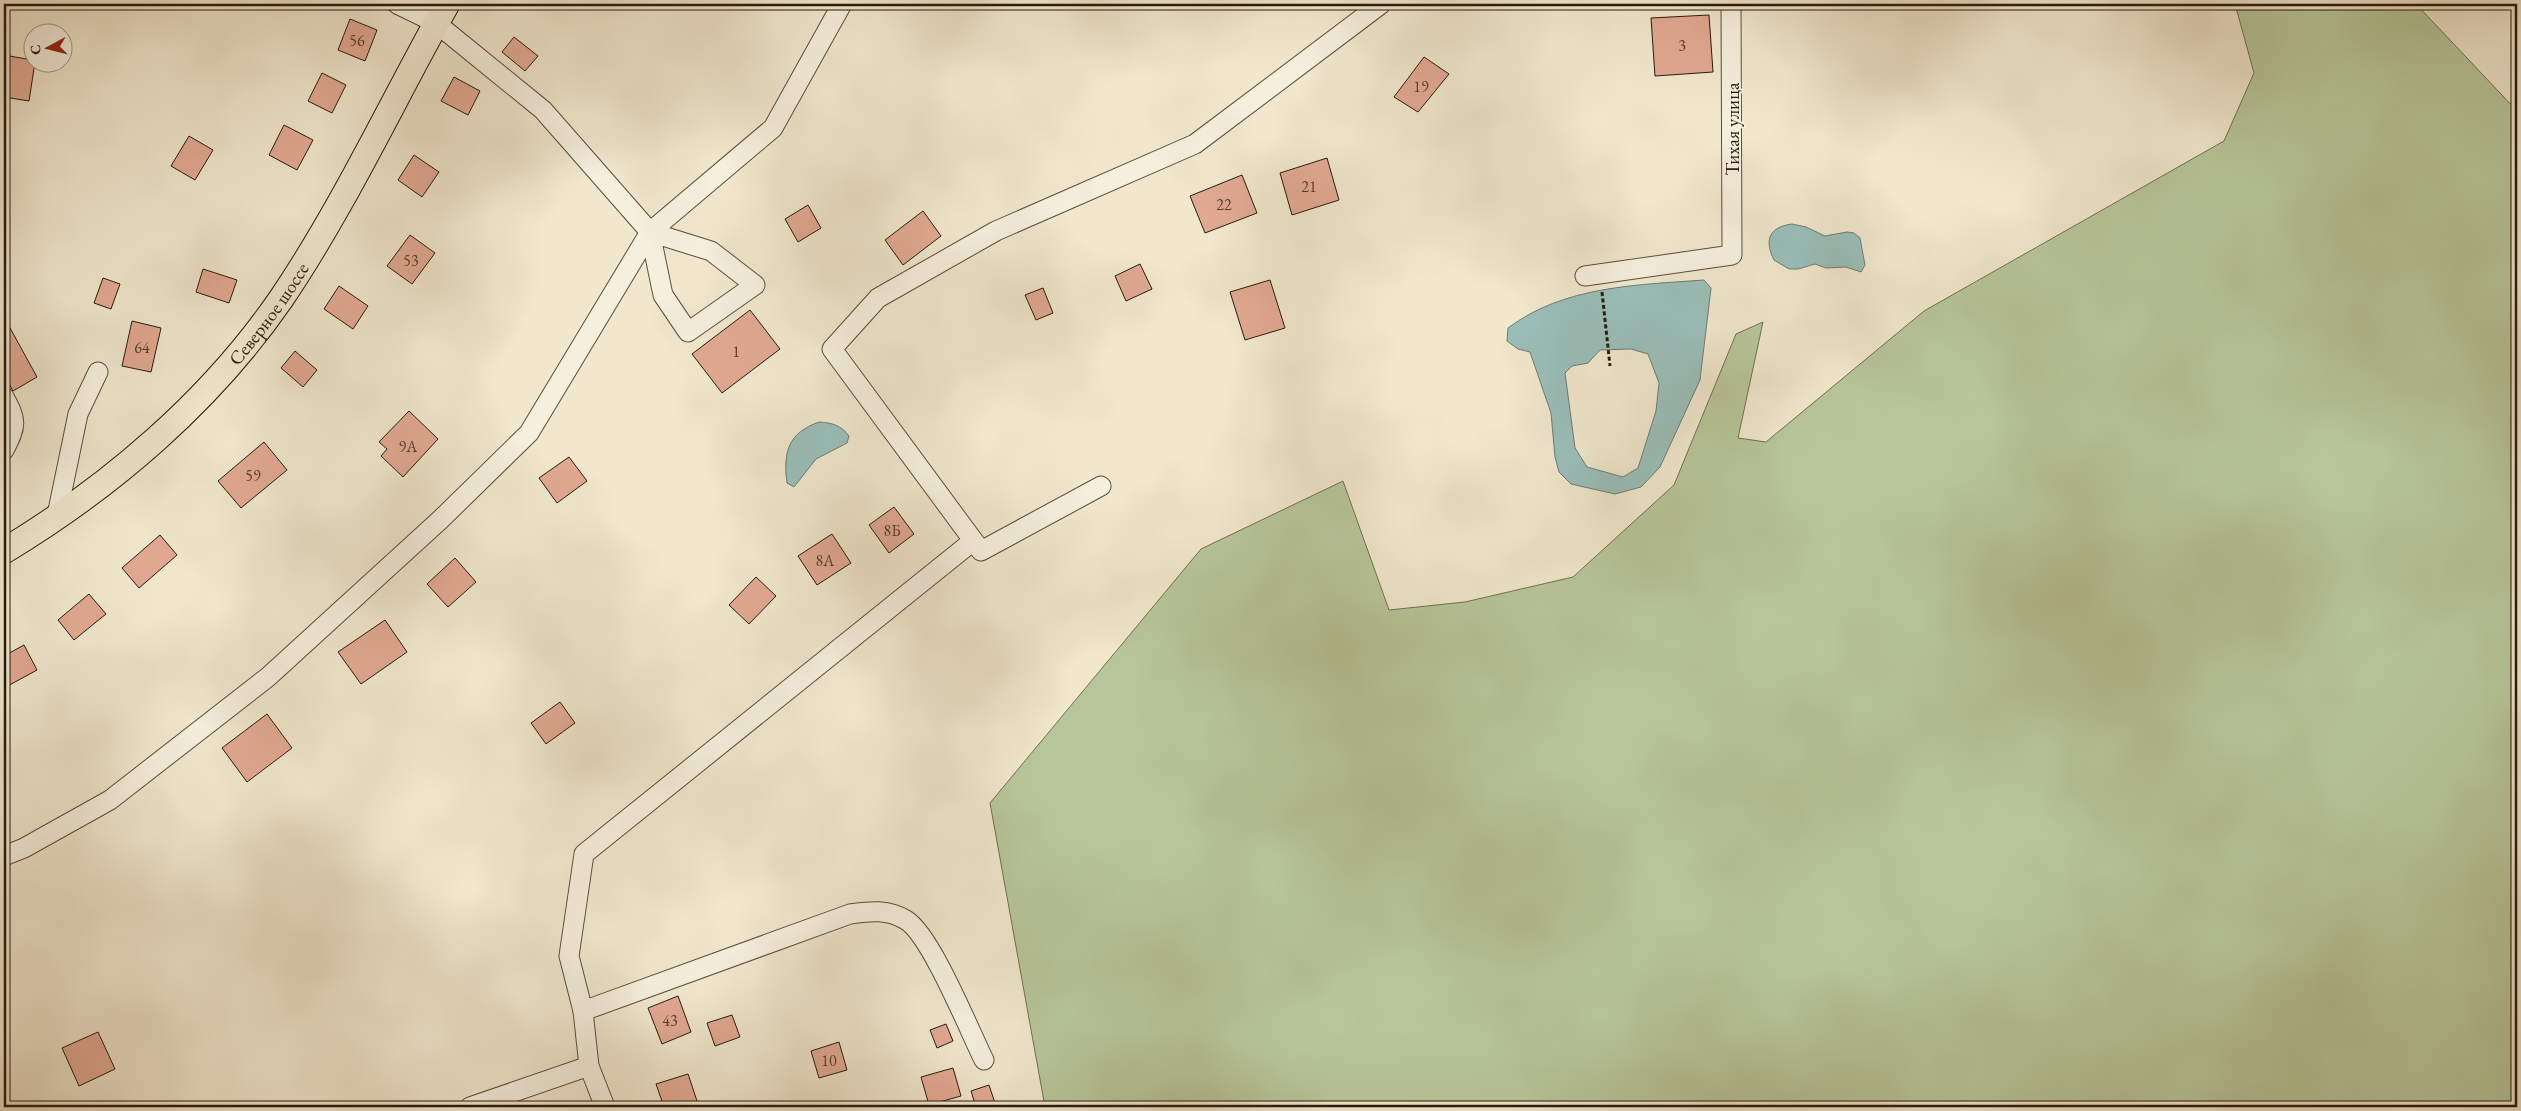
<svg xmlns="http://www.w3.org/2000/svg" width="2521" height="1111" font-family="'EB Garamond',serif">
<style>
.green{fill:#b7c69a;stroke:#707054}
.water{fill:#9abfba;stroke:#6c7d75;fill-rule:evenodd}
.building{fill:#e1a992;stroke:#281a0d}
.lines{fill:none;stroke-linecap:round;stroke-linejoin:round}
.minor-casing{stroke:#5a4d3d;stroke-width:21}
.major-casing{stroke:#281a0d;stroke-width:27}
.path{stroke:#281a0d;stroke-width:3;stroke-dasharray:4 2.5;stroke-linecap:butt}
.minor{stroke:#f5efde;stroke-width:19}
.major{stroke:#f0e7cd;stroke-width:25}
.labels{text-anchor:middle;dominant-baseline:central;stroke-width:4;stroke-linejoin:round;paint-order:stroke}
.number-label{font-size:16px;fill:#563e2e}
.street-label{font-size:19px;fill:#281a0d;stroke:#f5efde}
</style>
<rect width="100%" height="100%" fill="#f0e7cd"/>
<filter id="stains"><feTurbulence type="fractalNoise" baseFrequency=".004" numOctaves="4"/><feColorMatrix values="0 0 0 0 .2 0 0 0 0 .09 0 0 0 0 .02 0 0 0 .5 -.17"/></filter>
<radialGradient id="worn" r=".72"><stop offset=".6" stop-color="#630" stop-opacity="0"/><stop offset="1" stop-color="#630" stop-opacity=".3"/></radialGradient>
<polygon class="green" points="2235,4 2416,4 2517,111 2517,1107 1045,1107 990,803 1201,549 1343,481 1389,610 1465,602 1573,577 1674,485 1736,334 1763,322 1738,438 1766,442 1924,311 2224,141 2254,73"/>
<g class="water">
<path d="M1792 224 1806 227 1825 236 1847 232 1854 233 1860 238 1865 265 1861 272 1846 267 1826 268 1815 264 1798 269H1789L1774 260C1764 240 1769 227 1792 224Z"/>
<path d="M1704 280 1711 288 1700 380 1660 467 1641 487 1615 494 1571 484 1559 472 1555 457 1551 413 1530 352 1518 349 1507 341 1508 328C1564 286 1636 285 1704 280ZM1631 349 1648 354 1659 383 1656 411 1638 468 1623 477 1587 467 1575 448 1565 373 1572 366 1588 363 1600 350Z"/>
<path d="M819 422C832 423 841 425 849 436L847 443 816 459 794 487 787 483C783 452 788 433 819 422Z"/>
</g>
<g class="building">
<polygon points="1709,15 1713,72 1655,76 1651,18"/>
<polygon points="350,19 377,30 365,61 338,50"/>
<polygon points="514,37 538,56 525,71 502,52"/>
<polygon points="4,55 32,60 32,62 35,62 29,101 4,97"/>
<polygon points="1424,57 1449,74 1418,112 1394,97"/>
<polygon points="322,73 346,85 332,113 308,101"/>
<polygon points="454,77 480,91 468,115 441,101"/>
<polygon points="284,125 313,140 297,170 269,155"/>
<polygon points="189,136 213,150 195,180 171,166"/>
<polygon points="414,155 439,172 422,197 398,180"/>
<polygon points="1327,158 1339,200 1292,215 1280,173"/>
<polygon points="1242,175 1257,213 1205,233 1190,196"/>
<polygon points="808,205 821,228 798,242 785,219"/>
<polygon points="923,211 941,236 903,265 885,240"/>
<polygon points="410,235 435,253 412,284 387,266"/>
<polygon points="1140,264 1152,289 1126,301 1115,276"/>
<polygon points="203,269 237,280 229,303 196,292"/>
<polygon points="103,278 120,284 111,309 94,303"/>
<polygon points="1270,280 1285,328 1245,340 1230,292"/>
<polygon points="339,286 368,306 353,329 324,309"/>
<polygon points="1043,288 1053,313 1036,320 1025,295"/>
<polygon points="750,310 780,349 722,393 692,354"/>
<polygon points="4,317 37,377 13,391 4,374"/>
<polygon points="132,321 161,328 151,372 122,366"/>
<polygon points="295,351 317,370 303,387 281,368"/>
<polygon points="409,411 438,439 403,477 381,456 387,449 379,442"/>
<polygon points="264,442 287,470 241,508 218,481"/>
<polygon points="569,457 587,481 557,503 539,478"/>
<polygon points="894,507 914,534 889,553 869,525"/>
<polygon points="832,534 851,563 817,585 798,556"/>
<polygon points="160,535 177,555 139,588 122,568"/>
<polygon points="455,558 476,582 448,607 427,584"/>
<polygon points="756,577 776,596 749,624 729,605"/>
<polygon points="89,594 106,614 74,640 58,620"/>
<polygon points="385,620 407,652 361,684 338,652"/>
<polygon points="24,645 37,670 4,688 4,656"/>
<polygon points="560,702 575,723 546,744 531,723"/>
<polygon points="267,714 292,748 247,782 222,748"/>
<polygon points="678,996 691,1032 662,1044 648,1008"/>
<polygon points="732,1015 740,1037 715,1046 707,1023"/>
<polygon points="946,1024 953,1041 937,1048 930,1030"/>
<polygon points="98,1032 115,1069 79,1086 62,1048"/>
<polygon points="839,1042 847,1070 819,1078 811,1051"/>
<polygon points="953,1068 961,1096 929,1105 921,1077"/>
<polygon points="688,1074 699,1107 664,1107 656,1084"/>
<polygon points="989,1085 995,1103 976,1107 971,1091"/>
</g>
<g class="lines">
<defs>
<g id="minor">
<polyline points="397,4 436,23 543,110 650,232 663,295 688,332 755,285 711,251 650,232"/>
<polyline points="1585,276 1732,255 1731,4"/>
<path d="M4 397C17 420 17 426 4 450"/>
<polyline points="1101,486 981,551 832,349 878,298 996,231 1195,144 1381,4"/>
<polyline points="56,520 78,414 98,372"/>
<polyline points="4,856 24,848 110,800 268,677 440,520 529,433 650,232 773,128 842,4"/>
<path d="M583 1011 850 914C871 911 888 909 906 920 931 935 969 1030 984 1060"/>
<polyline points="470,1107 589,1066"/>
<polyline points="605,1107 589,1066 583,1011 569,956 584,854 973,541"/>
</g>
<g id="major">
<path id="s1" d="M4 551C110 487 210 402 281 299 344 206 392 102 447 4"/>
</g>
</defs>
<use href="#minor" class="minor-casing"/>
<use href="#major" class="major-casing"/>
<polyline class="path" points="1602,292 1610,366"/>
<use href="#minor" class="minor"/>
<use href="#major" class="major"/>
</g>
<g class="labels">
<g class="number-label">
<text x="357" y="40">56</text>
<text x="1682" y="45">3</text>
<text x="1421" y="86">19</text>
<text x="1309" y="186">21</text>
<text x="1224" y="204">22</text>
<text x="411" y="260">53</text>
<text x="142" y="347">64</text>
<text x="736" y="351">1</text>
<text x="408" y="446">9А</text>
<text x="253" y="475">59</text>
<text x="892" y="530">8Б</text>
<text x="825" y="560">8А</text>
<text x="670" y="1020">43</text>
<text x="829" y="1060">10</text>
</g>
<g class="street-label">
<text transform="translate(1732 129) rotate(-90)">Тихая улица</text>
<text stroke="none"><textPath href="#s1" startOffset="358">Северное шоссе</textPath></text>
</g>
</g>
<rect width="2521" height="1111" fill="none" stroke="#f0e7cd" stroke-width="20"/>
<rect x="5" y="5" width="2511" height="1101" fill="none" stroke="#281a0d" stroke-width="2.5"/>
<rect x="10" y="10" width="2501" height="1091" fill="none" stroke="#281a0d"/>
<g transform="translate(48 48) rotate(263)"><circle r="24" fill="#f5efde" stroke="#a39a8a"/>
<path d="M0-4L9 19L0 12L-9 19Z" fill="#8f2418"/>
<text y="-8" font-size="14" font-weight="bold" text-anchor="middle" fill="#281a0d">С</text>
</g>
<rect width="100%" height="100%" filter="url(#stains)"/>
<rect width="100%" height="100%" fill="url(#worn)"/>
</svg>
